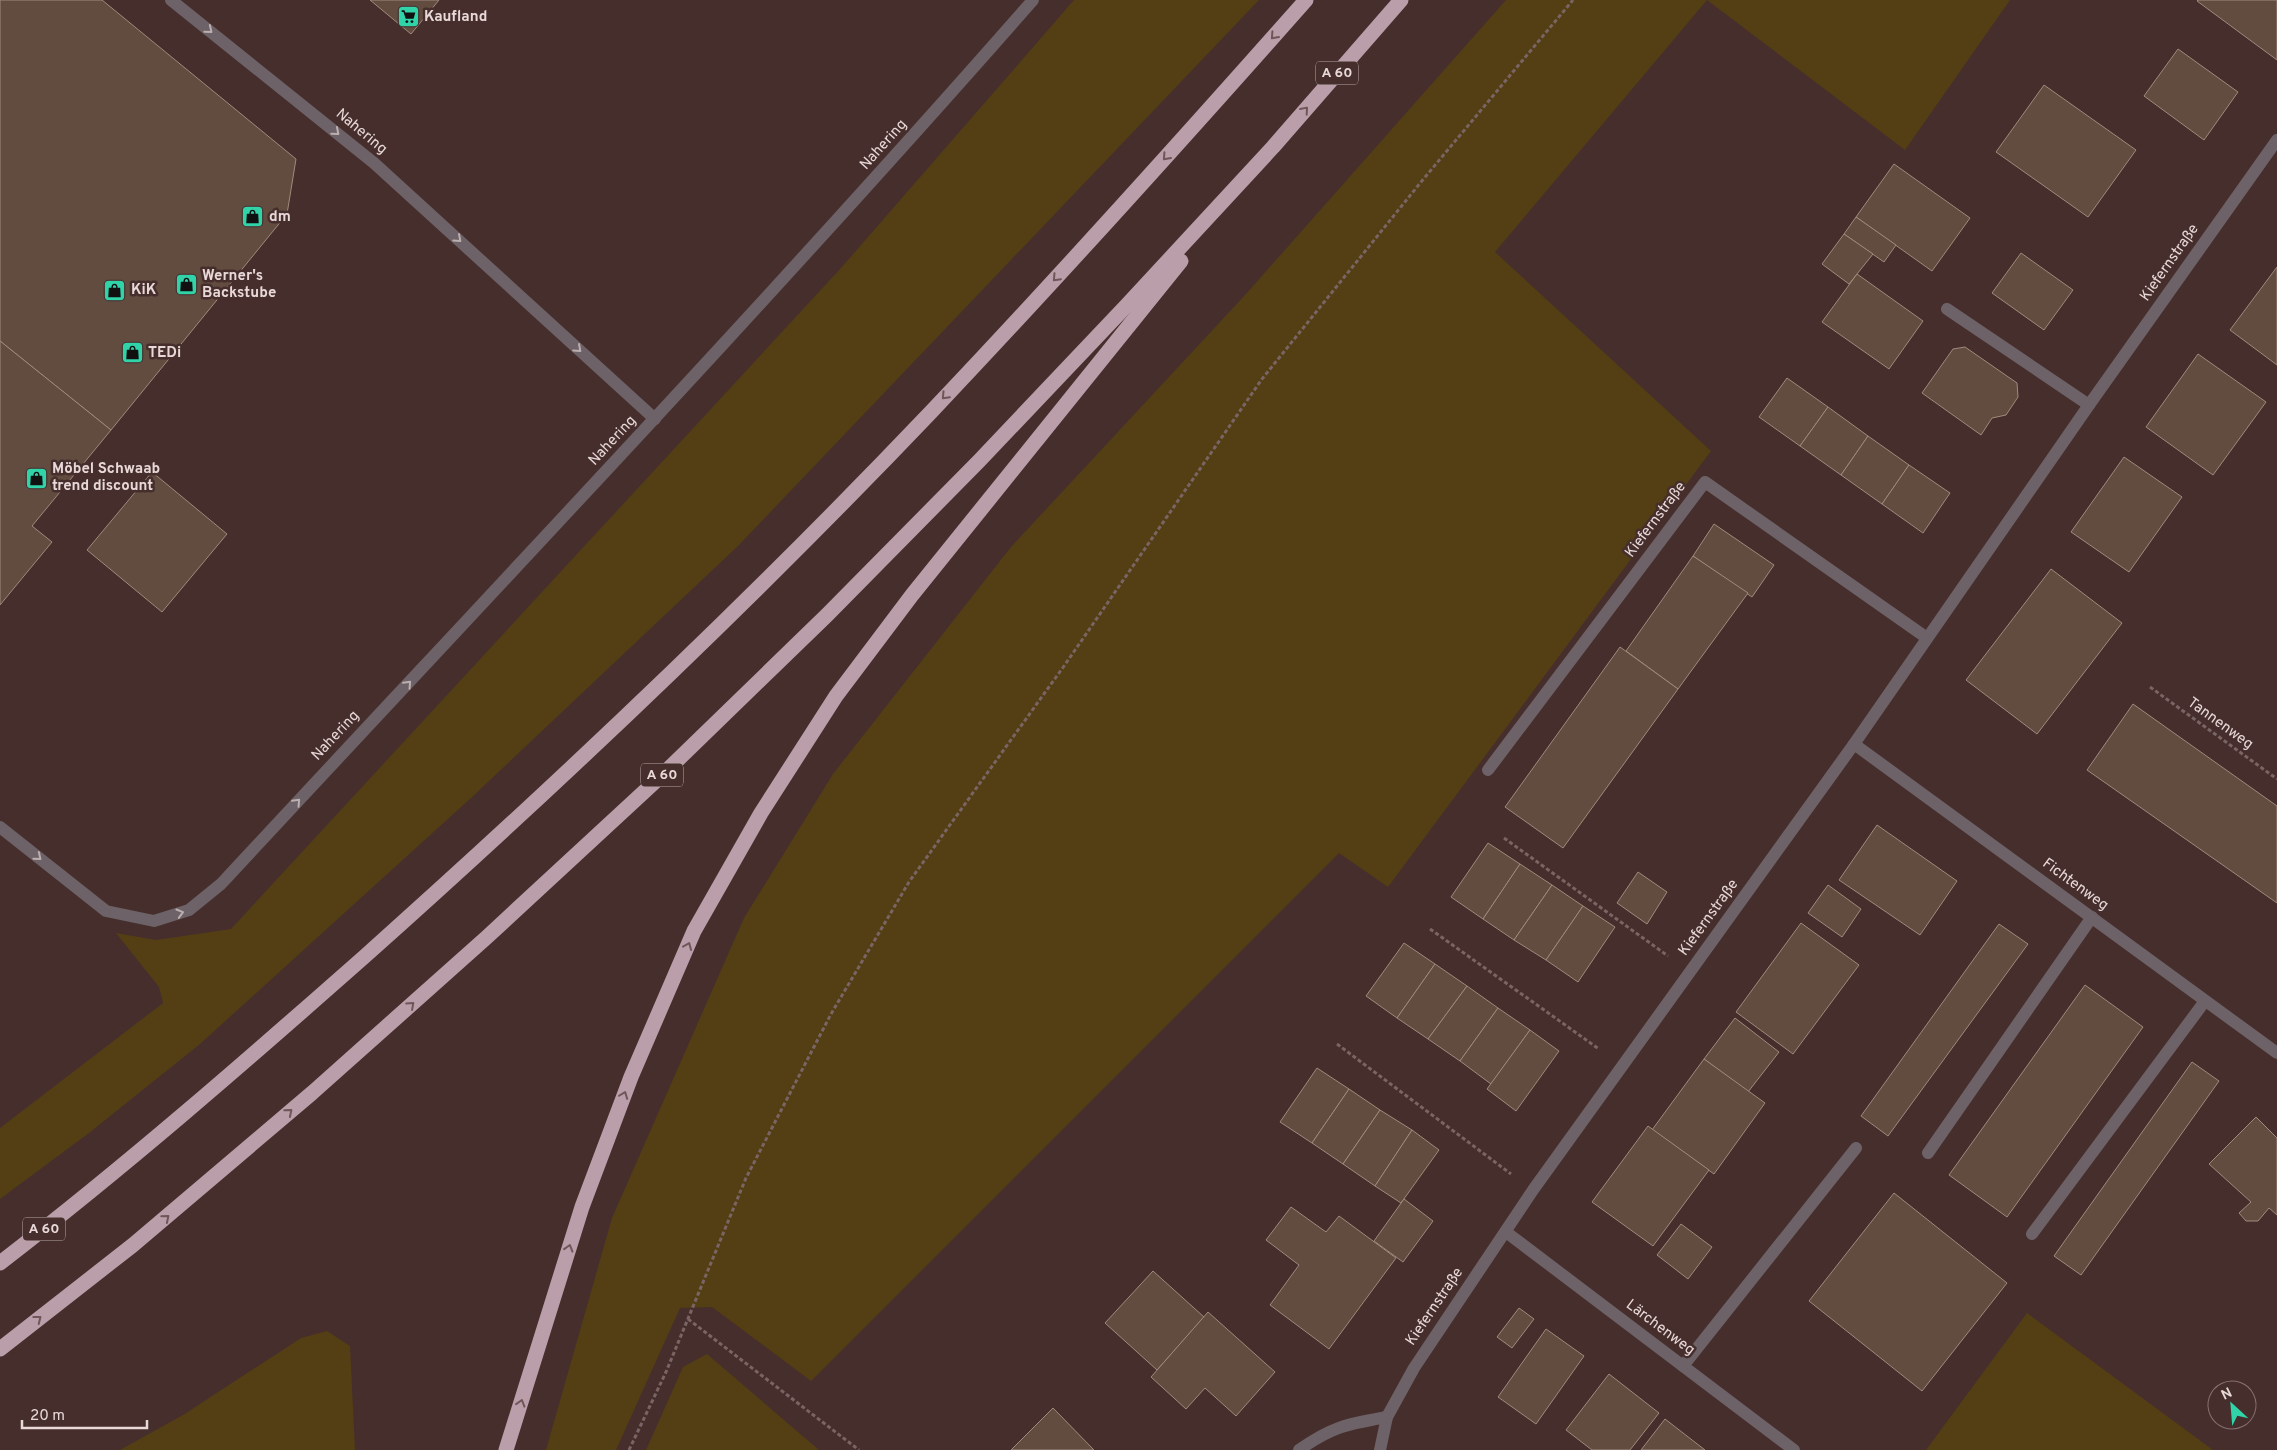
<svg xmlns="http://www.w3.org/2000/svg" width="2277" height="1450" font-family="Overpass,sans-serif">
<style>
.green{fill:#543e14}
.building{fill:#624c40;stroke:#a1897c}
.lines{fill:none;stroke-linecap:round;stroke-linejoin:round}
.path{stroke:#7a6564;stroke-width:3;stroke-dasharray:4 2.5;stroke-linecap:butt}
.service{stroke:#6d6267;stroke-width:12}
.minor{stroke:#6d6267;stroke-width:12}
.motorway{stroke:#ba9faa;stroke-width:15}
.oneway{stroke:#bdafb0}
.oneway2{stroke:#6f5659}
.labels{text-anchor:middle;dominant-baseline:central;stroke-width:5;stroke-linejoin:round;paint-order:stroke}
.shield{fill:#462e2d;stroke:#b7a6a5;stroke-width:1}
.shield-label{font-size:14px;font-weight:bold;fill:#e8d9d8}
.poi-label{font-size:15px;font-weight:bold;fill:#e8d9d8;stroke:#462e2d;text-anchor:start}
.street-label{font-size:15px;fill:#e8d9d8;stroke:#462e2d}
</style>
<rect width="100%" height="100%" fill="#462e2d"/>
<g class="green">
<polygon points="1074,0 1259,0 738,546 471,798 200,1044 89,1133 0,1199 0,1128 163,1003 159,987 116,933 156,940 231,929 841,268"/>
<polygon points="1506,0 2010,0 1905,150 1707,0 1495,252 1711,451 1388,887 1339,853 811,1381 712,1307 680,1308 616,1450 546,1450 612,1218 744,918 833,774 1011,547 1246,294"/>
<polygon points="2027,1313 2213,1450 1926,1450"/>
<polygon points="327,1331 350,1346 355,1450 120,1450 183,1415 301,1338"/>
<polygon points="707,1354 819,1450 646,1450 683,1367"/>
</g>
<g class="building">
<polygon points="0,0 102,0 296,159 287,214 111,430 0,341"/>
<polygon points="370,0 439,0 411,34"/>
<polygon points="2198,0 2277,0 2277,60 2197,1"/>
<polygon points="2178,49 2238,92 2204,140 2144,96"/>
<polygon points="2044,85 2136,150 2088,217 1996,152"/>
<polygon points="1894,164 1970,218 1932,271 1856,217"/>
<polygon points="1856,217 1896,245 1884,262 1844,234"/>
<polygon points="1844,234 1873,254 1849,284 1822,264"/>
<polygon points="2021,253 2073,290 2044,330 1992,293"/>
<polygon points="2277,267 2277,365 2230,330"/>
<polygon points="1857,274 1923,321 1889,369 1822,322"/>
<polygon points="0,341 111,430 32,526 52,542 0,605"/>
<polygon points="1965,347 2017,383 2018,397 2006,415 1992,418 1981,435 1922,393 1953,349"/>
<polygon points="2198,354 2266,402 2213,475 2146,427"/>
<polygon points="1787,378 1828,407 1800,446 1759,417"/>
<polygon points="1828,407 1868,436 1841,475 1800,446"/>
<polygon points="1868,436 1909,465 1882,504 1841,475"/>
<polygon points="2124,457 2182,497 2129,572 2071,532"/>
<polygon points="1909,465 1950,493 1923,533 1882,504"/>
<polygon points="152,472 227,534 162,612 87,550"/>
<polygon points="1714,524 1774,565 1752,597 1693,556"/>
<polygon points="1693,556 1748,593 1678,689 1626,651"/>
<polygon points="2051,569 2122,623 2037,734 1966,680"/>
<polygon points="1620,647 1678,689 1563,848 1505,807"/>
<polygon points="2133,704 2277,806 2277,903 2087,770"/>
<polygon points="1877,825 1957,881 1920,935 1839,880"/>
<polygon points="1488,843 1520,864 1483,919 1451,897"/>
<polygon points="1520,864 1552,885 1514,940 1483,919"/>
<polygon points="1638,872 1667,892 1647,924 1617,903"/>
<polygon points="1552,885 1583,906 1546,960 1514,940"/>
<polygon points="1828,885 1861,909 1842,937 1808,913"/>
<polygon points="1583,906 1615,927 1578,982 1546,960"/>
<polygon points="1801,923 1859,965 1793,1054 1736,1012"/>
<polygon points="1999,924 2028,944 1888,1136 1861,1116"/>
<polygon points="1404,943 1435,964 1397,1018 1366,996"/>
<polygon points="1435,964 1467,986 1428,1039 1397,1018"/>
<polygon points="2085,985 2143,1027 2007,1217 1949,1175"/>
<polygon points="1467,986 1498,1008 1460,1061 1428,1039"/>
<polygon points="1498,1008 1530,1030 1491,1084 1460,1061"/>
<polygon points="1735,1018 1779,1052 1748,1092 1704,1059"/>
<polygon points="1530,1030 1559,1051 1516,1111 1487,1089"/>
<polygon points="1704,1059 1765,1103 1714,1174 1652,1130"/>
<polygon points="2192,1062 2219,1081 2081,1275 2054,1256"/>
<polygon points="1317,1068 1349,1089 1312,1143 1280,1122"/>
<polygon points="1349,1089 1380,1110 1343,1164 1312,1143"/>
<polygon points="1380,1110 1412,1130 1375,1186 1343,1164"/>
<polygon points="2256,1117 2277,1138 2277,1215 2269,1208 2258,1221 2246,1221 2239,1213 2251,1202 2209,1164"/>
<polygon points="1648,1126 1709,1170 1653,1246 1592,1202"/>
<polygon points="1412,1130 1439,1150 1401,1203 1375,1186"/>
<polygon points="1894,1193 2007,1283 1922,1391 1809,1301"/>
<polygon points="1404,1199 1433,1221 1403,1262 1374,1241"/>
<polygon points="1291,1207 1326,1232 1339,1216 1396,1258 1329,1349 1270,1305 1299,1265 1266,1240"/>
<polygon points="1681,1224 1712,1247 1688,1279 1657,1255"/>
<polygon points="1153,1271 1204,1317 1157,1370 1105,1323"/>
<polygon points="1519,1308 1534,1319 1512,1348 1497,1337"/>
<polygon points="1208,1312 1275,1372 1236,1416 1205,1388 1186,1409 1151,1377"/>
<polygon points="1546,1329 1584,1356 1536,1424 1498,1397"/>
<polygon points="1609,1374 1659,1413 1630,1450 1592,1450 1566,1430"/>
<polygon points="1053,1408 1094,1450 1011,1450"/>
<polygon points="1665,1419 1705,1450 1641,1450"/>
</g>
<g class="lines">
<g class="path">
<polyline points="2150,687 2277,779"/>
<polyline points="1504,838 1668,956"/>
<polyline points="1430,929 1599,1049"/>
<polyline points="1337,1044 1511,1174"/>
<polyline points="688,1319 859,1450"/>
<polyline points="629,1450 666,1372 746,1178 831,1014 909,882 1064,666 1262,379 1421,182 1573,0"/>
</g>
<g class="service">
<polyline points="1947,309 2089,405"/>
<polyline points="1488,770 1705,482 1927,638"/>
<polyline points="1928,1153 2092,917"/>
<polyline points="2032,1234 2205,1001"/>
<polyline points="1683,1366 1856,1148"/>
<path d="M1299 1450C1333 1426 1348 1424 1387 1417"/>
</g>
<g class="minor">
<polyline points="171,0 374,163 655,419"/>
<polyline points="1854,744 2277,1053"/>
<path d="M0 827 106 911 154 921 189 910 221 884C493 591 769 301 1033 0"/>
<polyline points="1506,1232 1794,1450"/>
<polyline points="1380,1450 1387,1417 1414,1368 1533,1190 1854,744 2089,405 2277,140"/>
</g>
<g class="motorway">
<path d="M0 1263C126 1166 245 1062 364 957 559 783 750 602 931 412 1059 277 1183 139 1306 0"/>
<polyline points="0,1349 133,1245 312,1093 487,937 659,778 827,615 979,461 1127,305 1273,147 1401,0"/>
<polyline points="506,1450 582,1207 631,1077 694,931 761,813 836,696 912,595 1181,261"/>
</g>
</g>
<defs><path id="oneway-chevron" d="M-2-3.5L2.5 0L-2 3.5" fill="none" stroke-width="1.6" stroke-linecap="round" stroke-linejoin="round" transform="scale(1.25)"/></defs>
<g class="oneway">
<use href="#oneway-chevron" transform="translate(209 30) rotate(39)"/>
<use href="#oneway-chevron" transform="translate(336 132) rotate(40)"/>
<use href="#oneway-chevron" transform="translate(458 239) rotate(42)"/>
<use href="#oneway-chevron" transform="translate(578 349) rotate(42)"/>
<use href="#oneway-chevron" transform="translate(408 684) rotate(-47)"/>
<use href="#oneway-chevron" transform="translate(297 802) rotate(-47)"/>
<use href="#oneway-chevron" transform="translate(38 857) rotate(39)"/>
<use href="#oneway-chevron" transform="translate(180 913) rotate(-16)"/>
</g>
<g class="oneway2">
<use href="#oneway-chevron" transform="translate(1274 36) rotate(132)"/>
<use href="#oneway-chevron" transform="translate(1305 110) rotate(-49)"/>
<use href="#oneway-chevron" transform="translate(1166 157) rotate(132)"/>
<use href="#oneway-chevron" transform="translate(1056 278) rotate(133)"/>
<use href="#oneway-chevron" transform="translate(945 396) rotate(133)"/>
<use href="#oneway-chevron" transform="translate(688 946) rotate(-67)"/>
<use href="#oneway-chevron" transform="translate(411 1005) rotate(-42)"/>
<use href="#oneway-chevron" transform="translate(624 1095) rotate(-69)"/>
<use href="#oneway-chevron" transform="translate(289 1112) rotate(-40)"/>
<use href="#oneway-chevron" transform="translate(166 1218) rotate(-40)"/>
<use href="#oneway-chevron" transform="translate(569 1248) rotate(-73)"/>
<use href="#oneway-chevron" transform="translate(38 1319) rotate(-38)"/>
<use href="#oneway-chevron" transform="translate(521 1403) rotate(-73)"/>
</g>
<defs>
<symbol id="supermarket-square" viewBox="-11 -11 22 22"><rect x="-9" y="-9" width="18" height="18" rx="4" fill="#31d4a9" stroke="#462e2d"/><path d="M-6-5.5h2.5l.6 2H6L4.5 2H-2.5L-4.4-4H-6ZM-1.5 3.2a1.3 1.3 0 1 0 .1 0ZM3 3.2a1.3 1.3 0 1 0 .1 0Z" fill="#111"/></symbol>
<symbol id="shop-square" viewBox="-11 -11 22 22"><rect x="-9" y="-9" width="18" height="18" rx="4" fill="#31d4a9" stroke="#462e2d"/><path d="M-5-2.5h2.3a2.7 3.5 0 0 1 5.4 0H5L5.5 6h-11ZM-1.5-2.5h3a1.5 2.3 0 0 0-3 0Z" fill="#111"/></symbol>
</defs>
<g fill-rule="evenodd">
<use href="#supermarket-square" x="396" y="4" width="25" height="25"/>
<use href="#shop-square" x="240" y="204" width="25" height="25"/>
<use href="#shop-square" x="174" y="272" width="25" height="25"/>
<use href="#shop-square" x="102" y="278" width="25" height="25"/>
<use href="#shop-square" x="120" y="340" width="25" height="25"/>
<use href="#shop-square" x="24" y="466" width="25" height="25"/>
</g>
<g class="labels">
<g class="shield">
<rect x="1316" y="61.5" width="42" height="23" rx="4"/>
<rect x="641" y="763.5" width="42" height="23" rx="4"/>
<rect x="23" y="1217.5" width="42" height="23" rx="4"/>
</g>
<g class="shield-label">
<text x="1337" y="73">A 60</text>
<text x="662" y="775">A 60</text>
<text x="44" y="1229">A 60</text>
</g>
<g class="poi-label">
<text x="424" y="17">Kaufland</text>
<text x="269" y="217">dm</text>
<text x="202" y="276">Werner's<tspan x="202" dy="17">Backstube</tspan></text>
<text x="131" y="290">KiK</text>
<text x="148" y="353">TEDi</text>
<text x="52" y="469">Möbel Schwaab<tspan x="52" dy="17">trend discount</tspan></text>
</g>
<g class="street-label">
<text transform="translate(361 132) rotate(40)">Nahering</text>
<text transform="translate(884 145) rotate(-48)">Nahering</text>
<text transform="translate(2170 263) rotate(-55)">Kiefernstraße</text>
<text transform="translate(613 441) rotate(-47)">Nahering</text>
<text transform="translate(1656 520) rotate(-53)">Kiefernstraße</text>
<text transform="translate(2220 724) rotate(36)">Tannenweg</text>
<text transform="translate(336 736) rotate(-47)">Nahering</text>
<text transform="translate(2075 885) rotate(36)">Fichtenweg</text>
<text transform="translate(1709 918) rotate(-54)">Kiefernstraße</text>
<text transform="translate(1435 1307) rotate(-56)">Kiefernstraße</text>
<text transform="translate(1660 1328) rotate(37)">Lärchenweg</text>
</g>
</g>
<g transform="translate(2232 1405) rotate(334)"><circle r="24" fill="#462e2d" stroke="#877271"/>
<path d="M0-4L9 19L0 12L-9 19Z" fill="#31d4a9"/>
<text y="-8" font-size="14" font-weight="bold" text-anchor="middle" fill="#e8d9d8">N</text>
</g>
<path d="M22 1420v8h125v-8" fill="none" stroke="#e8d9d8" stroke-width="2.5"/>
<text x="30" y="1420" font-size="15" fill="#e8d9d8" stroke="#462e2d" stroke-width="4" paint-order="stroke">20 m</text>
</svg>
